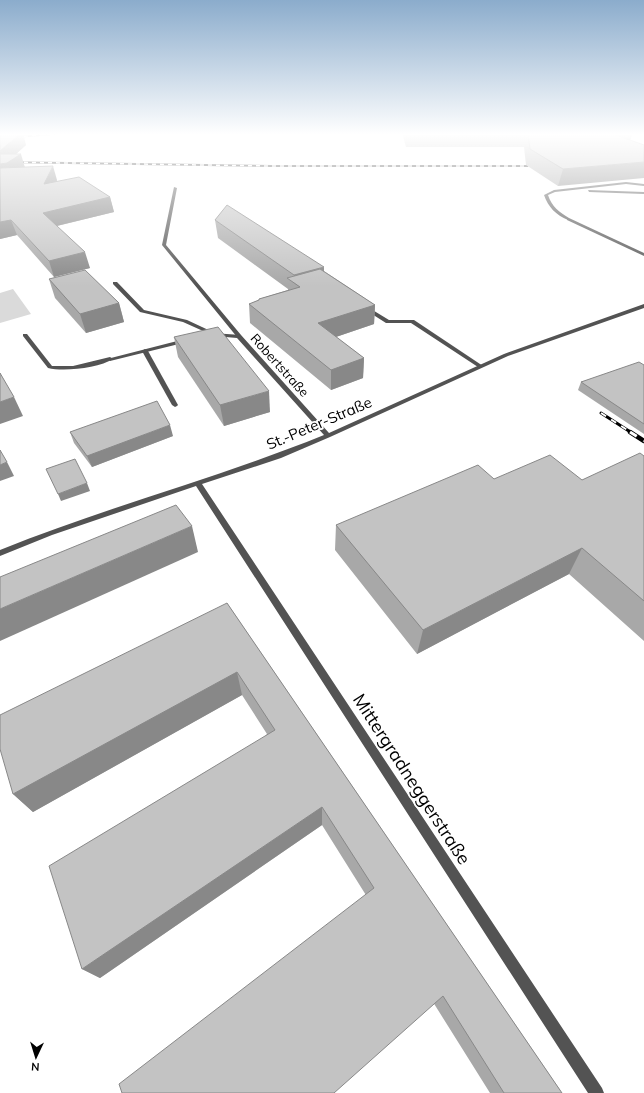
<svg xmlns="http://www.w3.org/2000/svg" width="644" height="1093" font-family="Mulish,sans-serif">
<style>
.green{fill:#dadada}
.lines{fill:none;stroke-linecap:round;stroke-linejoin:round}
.service{fill:#535353;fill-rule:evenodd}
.minor{fill:#535353;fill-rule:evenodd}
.rail-far2-casing{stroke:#000;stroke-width:2}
.rail-far1-casing{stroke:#000;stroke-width:3}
.rail-casing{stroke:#000;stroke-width:4.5}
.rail-far2{stroke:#fff;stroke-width:1.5;stroke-dasharray:4;stroke-linecap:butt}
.rail-far1{stroke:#fff;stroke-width:2;stroke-dasharray:6;stroke-linecap:butt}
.rail{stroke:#fff;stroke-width:3;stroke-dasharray:8;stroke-linecap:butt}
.wall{fill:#a8a8a8}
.shaded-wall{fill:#888}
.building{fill:#c3c3c3;stroke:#888}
.labels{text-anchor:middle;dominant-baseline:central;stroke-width:3.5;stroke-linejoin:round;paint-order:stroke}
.far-street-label{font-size:13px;fill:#000;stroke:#fff}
.street-label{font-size:15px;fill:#000;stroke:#fff}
.near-street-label{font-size:18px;fill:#000;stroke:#fff}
</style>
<rect width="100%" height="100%" fill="#fff"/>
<polygon class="green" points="13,289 31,314 0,323 0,293"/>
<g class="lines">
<g class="service">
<path d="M626 182 644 184V186L626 184 555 192 548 195C552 207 559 212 569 218L568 220C556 215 548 207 544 195L554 190Z"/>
<polygon points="174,187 177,188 166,245 241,335 241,337 237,337 162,245"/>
<polygon points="588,190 644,192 644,194 589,192"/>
<polygon points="113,282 117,282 144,310 187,320 217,334 212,335 183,322 140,312 113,284"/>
<polygon points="366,306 389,320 414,320 483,366 478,367 411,323 386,323 364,309 364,307"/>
<path d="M23 334H27L52 366H73L110 357 113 359C99 368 64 372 48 368L23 336Z"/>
<polygon points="145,349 148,351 178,405 177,406 175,407 172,405 142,351"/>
</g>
<g class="minor">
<polygon points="567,218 569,218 644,253 644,256 567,220"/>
<path d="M644 304V308L508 356 330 437 281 458 202 484 602 1088 604 1093H588L196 486 52 535 0 556V550C106 507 218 478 324 435L237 338 214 336 212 335V333L241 335 329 433 504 354Z"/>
<polygon points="185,339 188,341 187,342 110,361 107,359"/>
</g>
<defs>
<g id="rail-far2">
<polyline points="0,138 67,133"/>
<polyline points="0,162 272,166 538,166"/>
</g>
<polyline id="rail-far1" points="601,413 632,433"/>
<polyline id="rail" points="630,432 644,441"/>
</defs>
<use href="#rail-far2" class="rail-far2-casing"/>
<use href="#rail-far1" class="rail-far1-casing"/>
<use href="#rail" class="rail-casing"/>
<use href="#rail-far2" class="rail-far2"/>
<use href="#rail-far1" class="rail-far1"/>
<use href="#rail" class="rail"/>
</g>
<g class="wall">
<polygon points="0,133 26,145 16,154 25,167 57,180 57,181 110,197 114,212 57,226 90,268 54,277 17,235 0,239"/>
<polygon points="402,133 633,133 630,140 558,186 526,165 524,147 406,147"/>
<polygon points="215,220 324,271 375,305 374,324 336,337 364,358 363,378 331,390 250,323 249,304 259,300 259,299 288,290 288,289 218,238"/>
<polygon points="49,279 119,303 124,322 86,333 55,298"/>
<polygon points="174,337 270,412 224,426 178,357"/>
<polygon points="644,365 644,434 578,390 581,382"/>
<polygon points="70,432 173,436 92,467 74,443"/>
<polygon points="644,456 644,641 569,574 417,654 335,550 336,525 494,479 582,480"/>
<polygon points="227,603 562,1093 490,1093 322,825 100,978 82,969 267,734 242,695 33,812 13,794"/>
</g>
<g class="shaded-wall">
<polygon points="21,133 23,133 26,145 6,163 21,154 25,168 0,178 0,151"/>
<polygon points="631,133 633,133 626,148"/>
<polygon points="644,162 644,178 558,186 563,169"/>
<polygon points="53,166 57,180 48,198 44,184"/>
<polygon points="110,197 114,212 48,228 43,213"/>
<polygon points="11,220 17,235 0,239 0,222"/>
<polygon points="85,252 90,268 54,277 49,261"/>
<polygon points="324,267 324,285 300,287 294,283 294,275"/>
<polygon points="119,303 124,322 86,333 80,314"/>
<polygon points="375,305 374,324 318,343 318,323"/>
<polygon points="364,358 363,378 331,390 331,370"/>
<polygon points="269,391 270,412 224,426 220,405"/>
<polygon points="14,397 23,416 0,424 0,402"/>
<polygon points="170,425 173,436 92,467 87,456"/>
<polygon points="7,462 14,476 0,481 0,465"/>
<polygon points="87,483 90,491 61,501 58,494"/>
<polygon points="192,526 198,552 0,641 0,609"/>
<polygon points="582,548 569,574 417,654 423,630"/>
<polygon points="237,672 242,695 33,812 13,794"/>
<polygon points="322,807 322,825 100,978 82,969"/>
</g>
<g class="building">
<polygon points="0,133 21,133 0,151"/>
<polygon points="528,133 610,133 644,145 644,162 563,169 530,149"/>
<polygon points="0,154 21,154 7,163 0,164"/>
<polygon points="53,166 44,184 79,177 110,197 43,213 85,252 49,261 11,220 0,222 0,168"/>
<polygon points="227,205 324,267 294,275 215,220"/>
<polygon points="320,269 375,305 318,323 364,358 331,370 249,304 259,300 259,299 300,287 287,278"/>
<polygon points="85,270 119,303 80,314 49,279"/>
<polygon points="218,327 269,391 220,405 174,337"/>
<polygon points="639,362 644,365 644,424 581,382"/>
<polygon points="0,373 14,397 0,402"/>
<polygon points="157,401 170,425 87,456 70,432"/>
<polygon points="0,450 7,462 0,465"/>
<polygon points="640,453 644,456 644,601 582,548 423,630 336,525 478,465 494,479 550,455 582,480"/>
<polygon points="75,459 87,483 58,494 46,469"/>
<polygon points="176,505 192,526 0,609 0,577"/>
<polygon points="227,603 562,1093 504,1093 443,996 334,1093 122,1093 119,1084 374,888 322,807 82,969 49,866 275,730 237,672 13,794 0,749 0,715"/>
</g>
<linearGradient id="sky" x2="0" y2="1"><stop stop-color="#8baccc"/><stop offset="0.47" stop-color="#fff"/><stop offset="1" stop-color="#fff" stop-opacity="0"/></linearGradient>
<rect width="644" height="286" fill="url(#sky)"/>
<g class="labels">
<g class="far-street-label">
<text transform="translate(280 365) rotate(48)">Robertstraße</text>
</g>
<g class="street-label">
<text transform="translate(319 423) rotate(-23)">St.-Peter-Straße</text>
</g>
<g class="near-street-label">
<text transform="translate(412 779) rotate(57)">Mittergradneggerstraße</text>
</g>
</g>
<g transform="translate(36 1057) rotate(184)" stroke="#ffffff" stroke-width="3" paint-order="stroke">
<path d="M0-3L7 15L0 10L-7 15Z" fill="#000000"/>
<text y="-6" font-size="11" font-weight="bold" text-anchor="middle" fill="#000000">N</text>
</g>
</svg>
